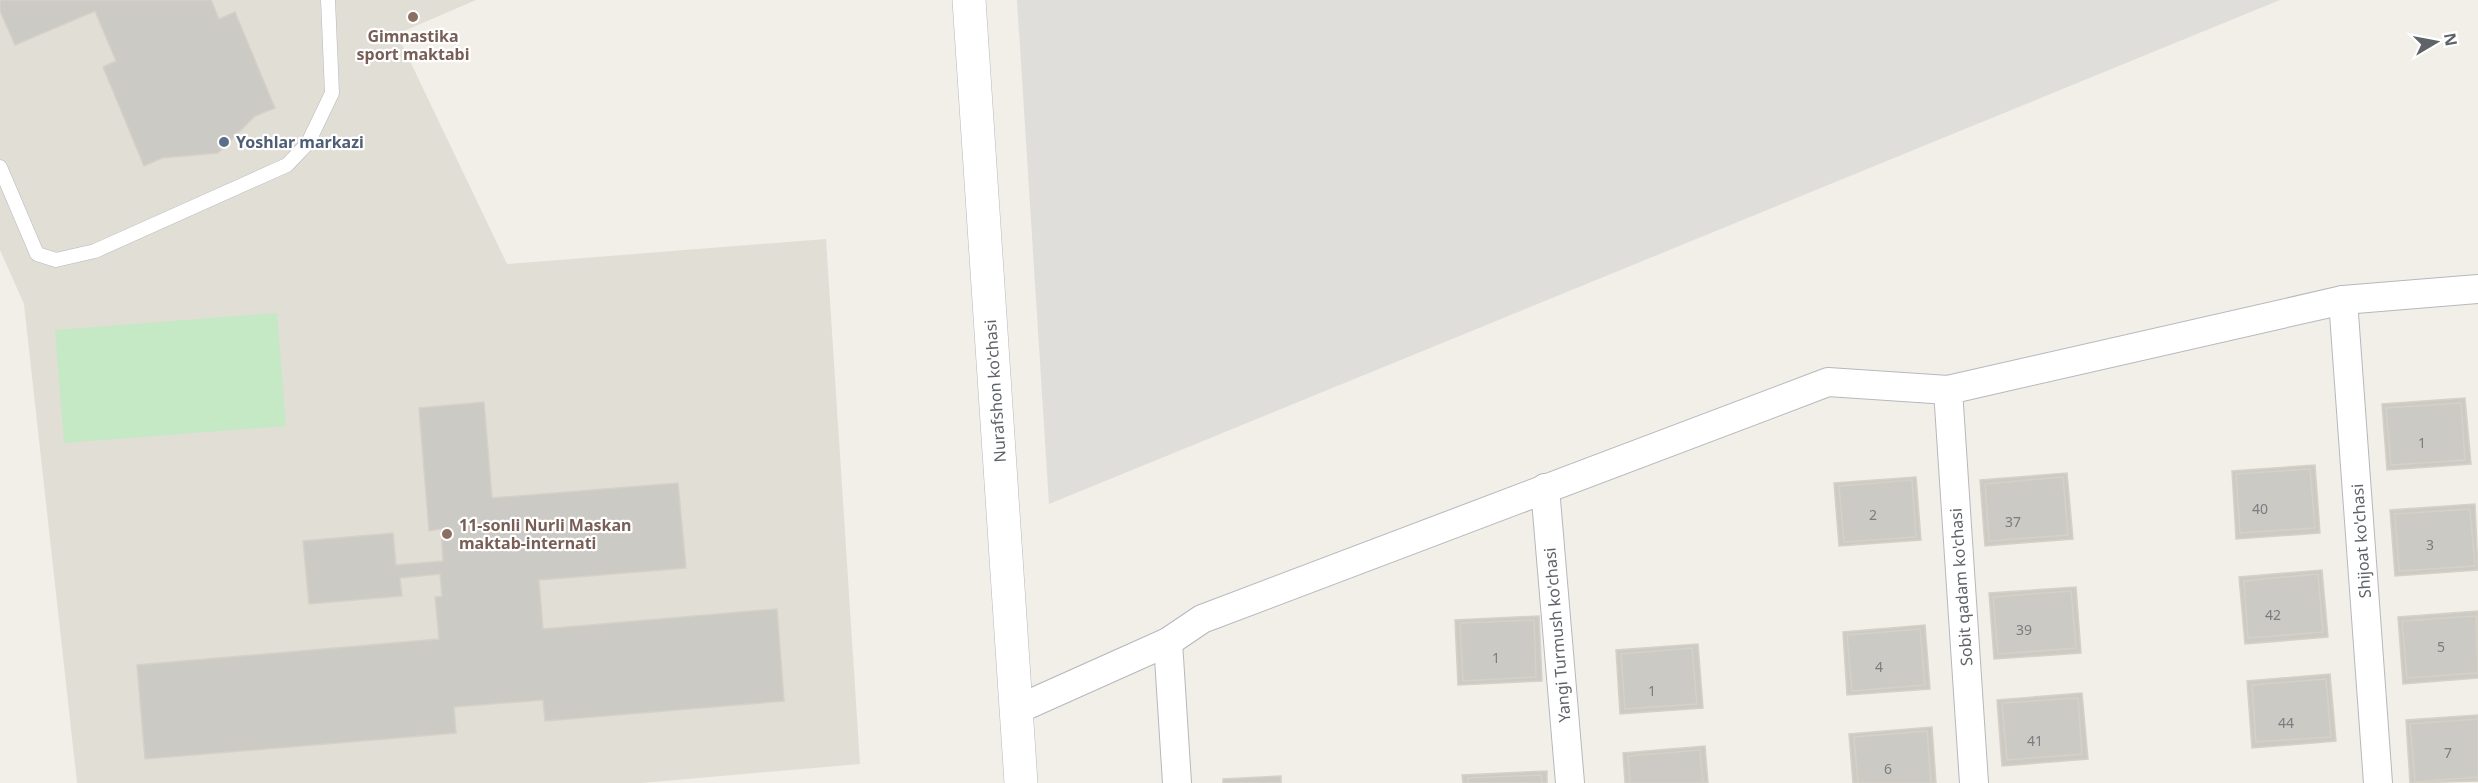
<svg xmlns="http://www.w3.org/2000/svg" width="2478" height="783" font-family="'Noto Sans',sans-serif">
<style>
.industrial{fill:#e0deda}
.education{fill:#e1ded6}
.green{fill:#c5e8c5}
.building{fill:#cccac5;stroke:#d6d1c6;stroke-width:1.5}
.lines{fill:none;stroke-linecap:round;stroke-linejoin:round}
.service-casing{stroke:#b5b8bc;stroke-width:15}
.minor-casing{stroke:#b5b8bc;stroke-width:30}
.tertiary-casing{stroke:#b5b8bc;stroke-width:34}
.service{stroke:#fff;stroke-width:14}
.minor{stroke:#fff;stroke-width:28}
.tertiary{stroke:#fff;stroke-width:33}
.education-dot{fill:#8d6e63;stroke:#fff;stroke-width:2}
.service-dot{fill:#5c6f8a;stroke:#fff;stroke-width:2}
.labels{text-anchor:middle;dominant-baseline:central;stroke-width:4.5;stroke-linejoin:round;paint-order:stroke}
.number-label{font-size:14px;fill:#7a7d7f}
.education-label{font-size:16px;font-weight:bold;fill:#785e54;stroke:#fff}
.service-label{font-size:16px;font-weight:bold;fill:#4e5e75;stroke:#fff;text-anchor:start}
.street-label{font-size:16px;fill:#5f6368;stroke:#fff}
</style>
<rect width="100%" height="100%" fill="#f1efe8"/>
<polygon class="industrial" points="1017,0 2280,0 1049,504"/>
<polygon class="education" points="0,0 476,0 397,34 507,264 826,239 860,764 641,783 77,783 24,304 0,250"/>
<polygon class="green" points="277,313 286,426 64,443 55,330"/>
<g class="building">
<polygon points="0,0 211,0 219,19 235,12 275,108 255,116 218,153 162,158 144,166 103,67 116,61 95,11 15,45 0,11"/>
<polygon points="2465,398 2471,464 2387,470 2382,404"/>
<polygon points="484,402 492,498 678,483 686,568 539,580 543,629 777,609 784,701 545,721 543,700 454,707 456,733 145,759 137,665 439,639 435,597 442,596 440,574 400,578 402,596 309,604 303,541 393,533 396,565 443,561 441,529 429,531 419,408"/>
<polygon points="2461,403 2465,460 2391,465 2386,408"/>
<polygon points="2315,465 2320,533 2236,539 2232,471"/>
<polygon points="2310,469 2315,528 2240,533 2236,474"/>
<polygon points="2067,473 2073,539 1985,546 1980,480"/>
<polygon points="1916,477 1921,540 1839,546 1834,483"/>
<polygon points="2063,477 2068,535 1989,541 1985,484"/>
<polygon points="1912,480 1916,537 1844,542 1839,486"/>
<polygon points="2475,504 2478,570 2395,576 2390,510"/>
<polygon points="2470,509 2475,566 2399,571 2395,514"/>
<polygon points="2322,570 2328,637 2245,644 2239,577"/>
<polygon points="2318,574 2323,632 2248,638 2244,581"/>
<polygon points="2076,587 2081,653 1994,659 1989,593"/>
<polygon points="2071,591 2076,648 1998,654 1993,597"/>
<polygon points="2478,611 2478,678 2403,684 2398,617"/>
<polygon points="1539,616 1542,681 1458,685 1455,620"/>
<polygon points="2476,616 2478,673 2407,678 2402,621"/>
<polygon points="1534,620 1536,677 1463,681 1460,623"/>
<polygon points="1925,625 1930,689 1847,695 1843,632"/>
<polygon points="1920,629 1925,685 1852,691 1847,635"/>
<polygon points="1698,644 1703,708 1620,714 1616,650"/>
<polygon points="1692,648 1697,704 1625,709 1621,654"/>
<polygon points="2330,674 2336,741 2252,748 2247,681"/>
<polygon points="2326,679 2331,737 2256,742 2252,685"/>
<polygon points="2082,693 2088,759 2002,766 1997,700"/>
<polygon points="2078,698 2082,754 2007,760 2002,703"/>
<polygon points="2478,715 2478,781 2410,783 2406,720"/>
<polygon points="2478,719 2478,777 2415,782 2410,724"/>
<polygon points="1932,727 1936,783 1853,783 1849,734"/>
<polygon points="1927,731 1931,783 1858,783 1854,737"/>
<polygon points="1705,746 1708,783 1625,783 1623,753"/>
<polygon points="1700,750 1703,783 1630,783 1628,756"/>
<polygon points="1547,771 1547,783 1463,783 1462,775"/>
<polygon points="1541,775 1542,783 1468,783 1468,778"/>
<polygon points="1281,776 1281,783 1223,783 1223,779"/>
</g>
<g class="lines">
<defs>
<polyline id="service" points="0,167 37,254 56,260 95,251 287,165 308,143 332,93 328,0"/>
<g id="minor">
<polyline points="2343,300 2378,783"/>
<polyline points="1948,390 1974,783"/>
<polyline points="1545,488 1570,783"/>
<polyline points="1168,642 1177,783"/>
<polyline points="1016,710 1168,642 1202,619 1828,382 1948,390 2343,300 2478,289"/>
</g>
<polyline id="tertiary" points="969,0 1021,783"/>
</defs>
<use href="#service" class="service-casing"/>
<use href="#minor" class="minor-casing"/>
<use href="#tertiary" class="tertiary-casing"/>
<use href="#service" class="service"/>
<use href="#minor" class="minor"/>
<use href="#tertiary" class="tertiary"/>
</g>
<g class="education-dot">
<circle cx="413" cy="17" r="6"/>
<circle cx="447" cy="534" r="6"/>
</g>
<circle class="service-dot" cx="224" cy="142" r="6"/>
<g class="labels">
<g class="number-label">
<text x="2422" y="442">1</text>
<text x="2260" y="508">40</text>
<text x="1873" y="514">2</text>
<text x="2013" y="521">37</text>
<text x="2430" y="544">3</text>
<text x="2273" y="614">42</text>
<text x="2024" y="629">39</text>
<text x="2441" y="646">5</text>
<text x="1496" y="657">1</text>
<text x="1879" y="666">4</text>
<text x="1652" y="690">1</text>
<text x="2286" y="722">44</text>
<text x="2035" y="740">41</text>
<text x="2448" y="752">7</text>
<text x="1888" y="768">6</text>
</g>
<g class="education-label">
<text x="413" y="36">Gimnastika<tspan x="413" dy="18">sport maktabi</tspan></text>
<text x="459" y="525" text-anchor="start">11-sonli Nurli Maskan<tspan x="459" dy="18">maktab-internati</tspan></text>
</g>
<g class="service-label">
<text x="236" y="142">Yoshlar markazi</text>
</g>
<g class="street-label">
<text transform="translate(995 391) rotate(-94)">Nurafshon ko'chasi</text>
<text transform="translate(2361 541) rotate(-94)">Shijoat ko'chasi</text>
<text transform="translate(1961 587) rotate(-94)">Sobit qadam ko'chasi</text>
<text transform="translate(1557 635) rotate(-95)">Yangi Turmush ko'chasi</text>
</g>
</g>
<g transform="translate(2436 42) rotate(80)" stroke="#ffffff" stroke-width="4.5" paint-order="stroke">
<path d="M0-4.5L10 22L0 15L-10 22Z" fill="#5f6368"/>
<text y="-9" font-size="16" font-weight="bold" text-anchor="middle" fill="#5f6368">N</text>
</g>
</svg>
